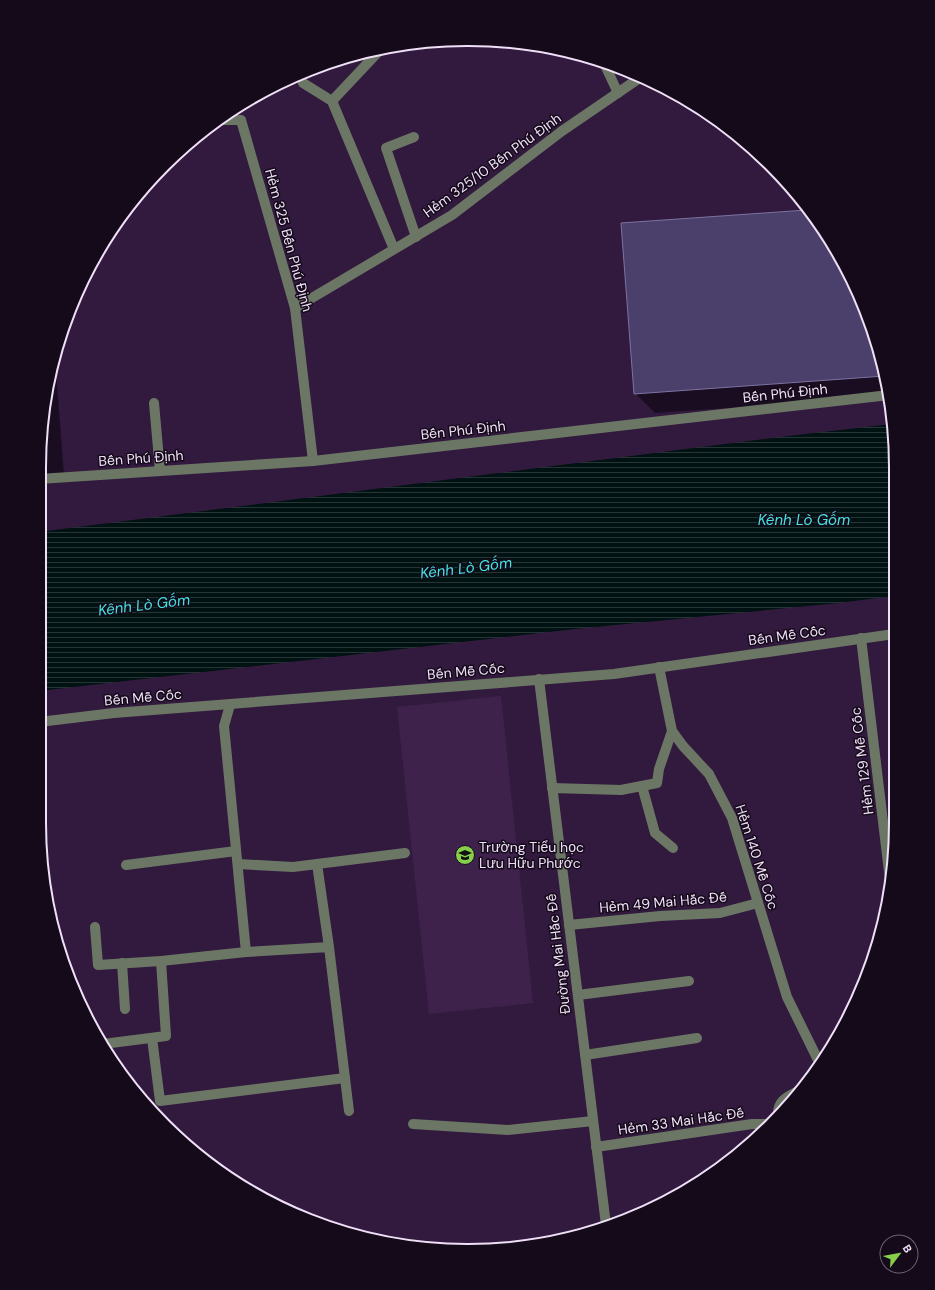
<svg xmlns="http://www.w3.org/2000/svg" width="935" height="1290" font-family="'DM Sans',sans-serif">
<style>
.built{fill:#3e224c}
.water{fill:url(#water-rules)}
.shadow{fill:#0007}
.building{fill:#4a406b;stroke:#7c73a1}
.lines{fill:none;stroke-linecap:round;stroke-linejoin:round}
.minor{stroke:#6b7764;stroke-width:10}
.labels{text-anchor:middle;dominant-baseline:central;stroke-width:3;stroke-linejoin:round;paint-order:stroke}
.street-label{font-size:14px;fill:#efe0f7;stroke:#150a1a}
.poi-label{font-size:14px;fill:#efe0f7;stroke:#150a1a;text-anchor:start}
.water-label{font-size:15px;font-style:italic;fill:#43e3e0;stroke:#150a1a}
.rim{fill:none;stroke:#efe0f7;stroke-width:2}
</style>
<defs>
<pattern id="water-rules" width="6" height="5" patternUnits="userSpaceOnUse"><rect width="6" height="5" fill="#011212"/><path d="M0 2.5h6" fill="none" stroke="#263435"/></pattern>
</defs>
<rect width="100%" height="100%" fill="#321a3e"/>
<polygon class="built" points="501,696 533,1003 429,1014 397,707"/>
<polygon class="water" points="892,424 893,596 839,603 575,629 39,691 39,532 780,437"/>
<g class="shadow">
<polygon points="852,278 881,356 889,397 655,413 635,393"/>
<polygon points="55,358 64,475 39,476 47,384"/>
</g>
<g class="building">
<polygon points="807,210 852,278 881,356 885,376 634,394 621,223"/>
<polygon points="43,431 44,455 40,455"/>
</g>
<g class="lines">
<g class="minor">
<polyline points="604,63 618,93"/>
<polyline points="300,75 303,83 332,101 394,249"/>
<polyline points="332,101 380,50"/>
<polyline points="220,120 241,120 295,308 313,461"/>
<polyline points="414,137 386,148 416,237"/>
<polyline points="295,308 452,215 562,131 641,77"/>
<polyline points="154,403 160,471"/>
<polyline points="39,479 313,461 889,395"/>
<polyline points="861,638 890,880"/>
<polyline points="659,667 672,731 683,746 709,774 732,818 787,997 820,1064"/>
<polyline points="539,679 606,1225"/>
<polyline points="39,722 114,713 614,674 894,634"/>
<polyline points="642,786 655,833 673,848"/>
<polyline points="552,788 621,790 657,783 659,769 672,731"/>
<polyline points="238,864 293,867 405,853"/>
<polyline points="317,864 329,947"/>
<polyline points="126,865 236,851"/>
<polyline points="569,925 660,916 720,913 758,903"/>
<polyline points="95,927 98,965 161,961 246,952 224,726 230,705"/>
<polyline points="246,952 329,947 349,1111"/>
<polyline points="122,963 125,1009"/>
<polyline points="578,995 689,981"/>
<polyline points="152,1038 160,1101 345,1078"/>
<polyline points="103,1044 166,1036 161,961"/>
<polyline points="585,1055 697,1038"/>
<path d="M778 1115C777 1099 790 1096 802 1089"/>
<polyline points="413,1124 508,1130 593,1121"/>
<polyline points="596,1147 752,1124 770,1124"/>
</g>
</g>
<defs>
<symbol id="school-disc" viewBox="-11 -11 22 22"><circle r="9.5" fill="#87cf4b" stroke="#150a1a"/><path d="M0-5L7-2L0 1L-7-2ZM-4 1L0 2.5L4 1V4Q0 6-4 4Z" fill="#111"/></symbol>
</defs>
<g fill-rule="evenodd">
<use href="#school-disc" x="454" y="844" width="22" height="22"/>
</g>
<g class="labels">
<g class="street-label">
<text transform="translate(492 165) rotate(-36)">Hẻm 325/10 Bến Phú Định</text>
<text transform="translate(289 240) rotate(75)">Hẻm 325 Bến Phú Định</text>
<text transform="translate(785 393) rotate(-6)">Bến Phú Định</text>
<text transform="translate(463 430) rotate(-6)">Bến Phú Định</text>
<text transform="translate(141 458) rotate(-4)">Bến Phú Định</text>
<text transform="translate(787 635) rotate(-8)">Bến Mễ Cốc</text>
<text transform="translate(466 671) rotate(-5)">Bến Mễ Cốc</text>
<text transform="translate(143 697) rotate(-5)">Bến Mễ Cốc</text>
<text transform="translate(862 761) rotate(-97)">Hẻm 129 Mễ Cốc</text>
<text transform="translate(757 857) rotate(72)">Hẻm 140 Mễ Cốc</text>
<text transform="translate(663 902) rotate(-5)">Hẻm 49 Mai Hắc Đế</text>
<text transform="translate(558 954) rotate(-97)">Đường Mai Hắc Đế</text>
<text transform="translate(681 1121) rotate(-8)">Hẻm 33 Mai Hắc Đế</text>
</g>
<g class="poi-label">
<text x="479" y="847">Trường Tiểu học<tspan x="479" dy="16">Lưu Hữu Phước</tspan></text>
</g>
<g class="water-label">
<text x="804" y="520">Kênh Lò Gốm</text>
<text transform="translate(466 568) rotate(-7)">Kênh Lò Gốm</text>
<text transform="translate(144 605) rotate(-7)">Kênh Lò Gốm</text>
</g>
</g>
<path d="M0 0H935V1290H0ZM467 46H468A421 421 0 0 1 889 467V823A421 421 0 0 1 468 1244H467A421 421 0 0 1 46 823V467A421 421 0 0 1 467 46Z" fill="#150a1a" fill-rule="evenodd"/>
<path class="rim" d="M467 46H468A421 421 0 0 1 889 467V823A421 421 0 0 1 468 1244H467A421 421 0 0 1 46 823V467A421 421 0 0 1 467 46Z"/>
<g transform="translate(899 1254) rotate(58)"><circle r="19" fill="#150a1a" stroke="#6c6072"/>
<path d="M0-3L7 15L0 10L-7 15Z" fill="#87cf4b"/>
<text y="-6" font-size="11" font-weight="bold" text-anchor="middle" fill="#efe0f7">B</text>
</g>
</svg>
